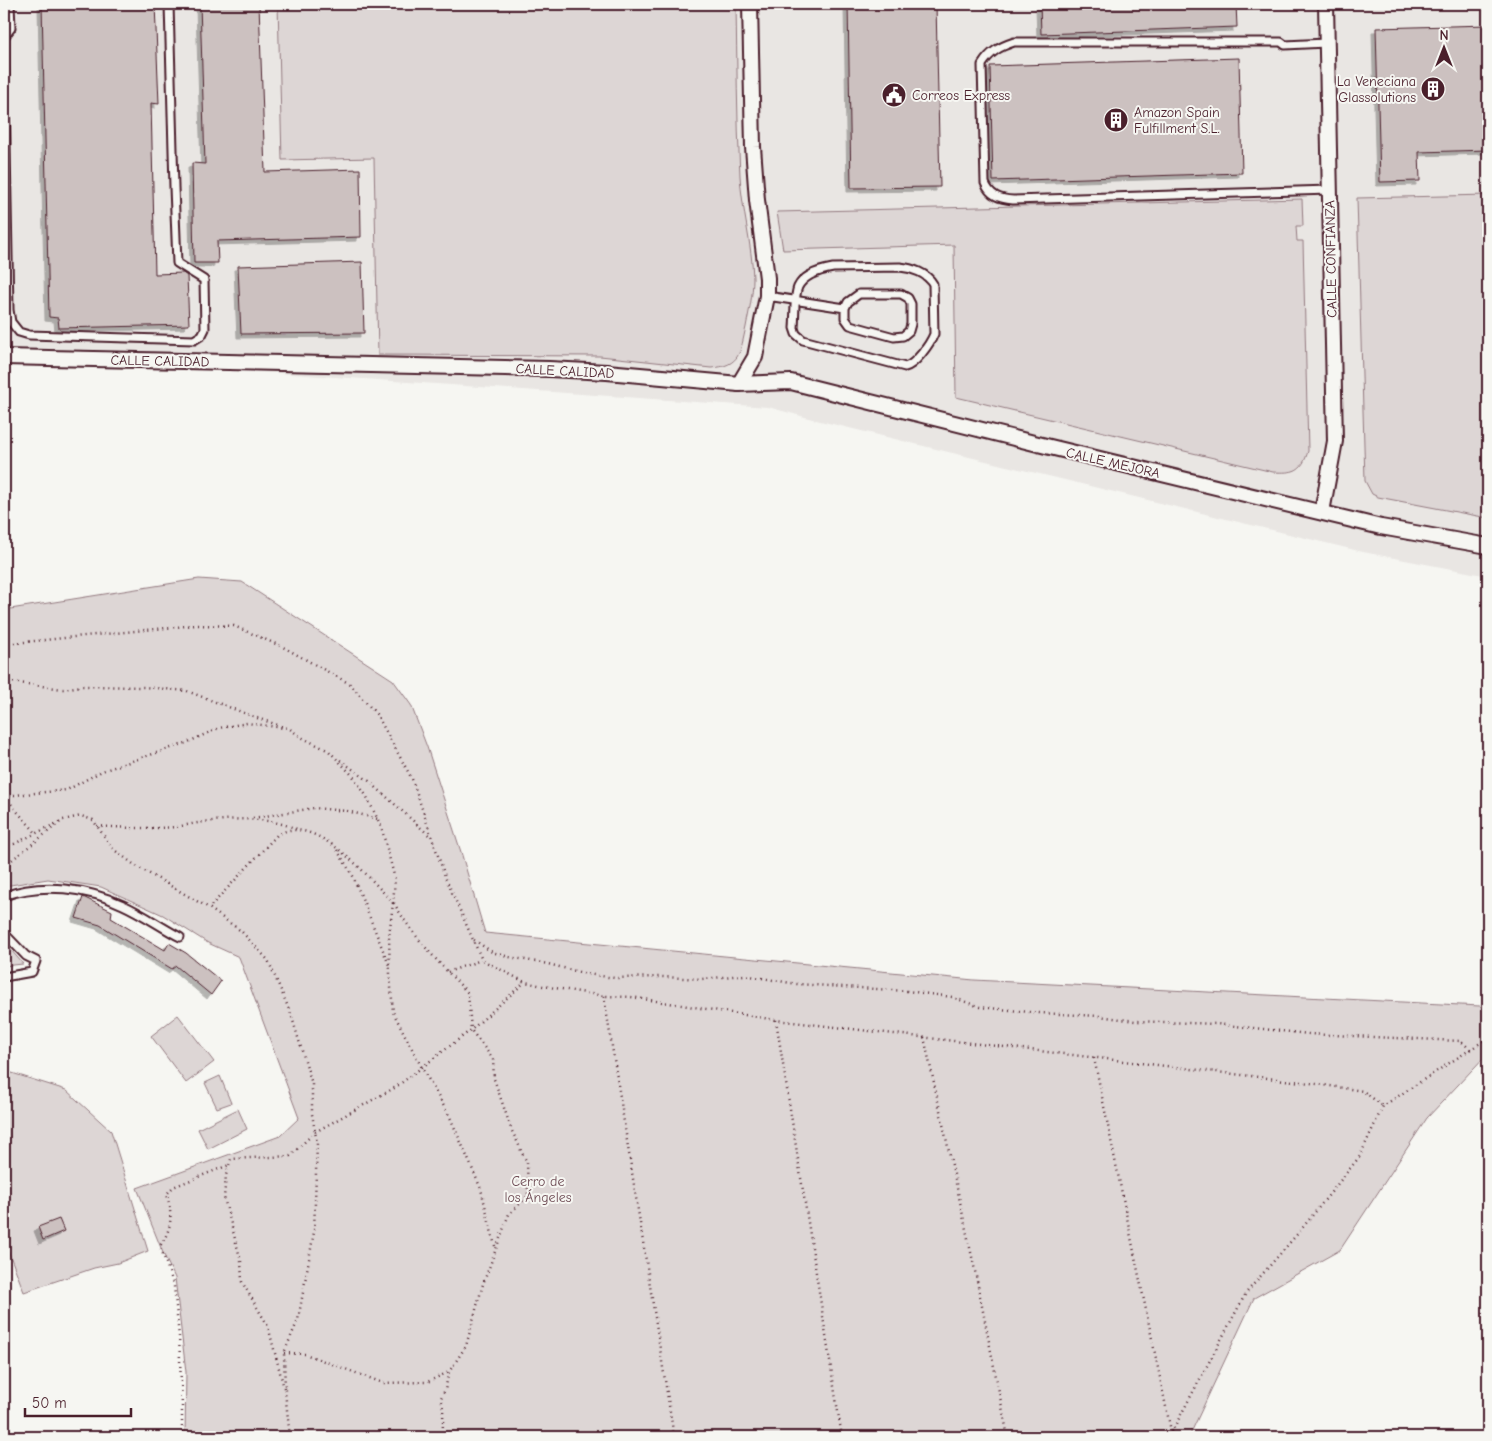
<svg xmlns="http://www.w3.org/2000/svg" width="1492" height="1441" font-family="'Comic Neue',sans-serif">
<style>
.built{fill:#e9e6e3}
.green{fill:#ddd6d5;stroke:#947a80}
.building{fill:#ccc1c0;stroke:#4a1f2b;filter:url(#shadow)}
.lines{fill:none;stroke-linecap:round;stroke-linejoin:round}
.service-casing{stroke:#4a1f2b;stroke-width:11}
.minor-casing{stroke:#4a1f2b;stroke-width:18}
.path{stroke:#4a1f2b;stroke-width:2.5;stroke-dasharray:1 4;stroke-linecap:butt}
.service{stroke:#f6f6f2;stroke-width:7}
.minor{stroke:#f6f6f2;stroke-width:14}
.labels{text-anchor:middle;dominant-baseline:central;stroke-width:4;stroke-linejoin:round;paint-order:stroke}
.poi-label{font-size:14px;fill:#4a1f2b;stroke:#f6f6f2;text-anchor:start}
.street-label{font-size:14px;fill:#4a1f2b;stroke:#f6f6f2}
.park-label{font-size:14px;fill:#6f4d56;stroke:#f6f6f2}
</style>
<defs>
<filter id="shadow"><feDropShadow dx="-4" dy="4" stdDeviation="0" flood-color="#0004"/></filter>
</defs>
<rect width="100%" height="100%" fill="#f6f6f2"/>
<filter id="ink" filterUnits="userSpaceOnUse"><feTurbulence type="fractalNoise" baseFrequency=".02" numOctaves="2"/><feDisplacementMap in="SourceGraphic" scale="10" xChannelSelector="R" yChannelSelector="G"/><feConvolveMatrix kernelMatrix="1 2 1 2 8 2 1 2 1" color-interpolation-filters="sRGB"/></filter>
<g filter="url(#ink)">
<polygon class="built" points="4,4 1488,4 1488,576 1363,552 816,420 768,407 4,354"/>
<g class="green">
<path d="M278 4H736C737 61 737 118 740 176 742 210 752 244 753 278 753 295 749 311 746 327 740 352 741 366 711 368L600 356 378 355 374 158 282 160Z"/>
<polygon points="1488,195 1488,518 1378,497 1372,494 1365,481 1357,198"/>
<path d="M1302 199 1303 226H1296L1297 241H1303L1308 451C1302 472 1294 473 1273 472L956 397 954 245 783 250 777 212Z"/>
<polygon points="199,579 242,582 393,680 411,705 427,747 461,852 485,933 974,980 1480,1006 1488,1012 1488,1053 1427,1118 1340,1250 1254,1298 1189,1437 185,1437 186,1372 175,1278 163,1253 137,1188 280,1136 299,1118 239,957 208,943 163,915 101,887 48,879 4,886 4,610"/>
<polygon points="4,942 23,964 4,966"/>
<polygon points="178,1015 214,1062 186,1083 151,1036"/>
<polygon points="4,1073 12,1073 66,1090 111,1131 148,1251 118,1263 94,1268 24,1292 4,1240"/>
<polygon points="220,1076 231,1103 217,1108 205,1083"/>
<polygon points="238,1109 247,1129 208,1149 198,1129"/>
</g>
<g class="building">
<polygon points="42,4 155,4 159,104 151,103 155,274 183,273 187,276 189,325 59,328 58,318 49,317"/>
<polygon points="200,4 259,4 265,172 360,169 361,237 217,241 218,263 194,263 192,163 205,164"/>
<polygon points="848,4 936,4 940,187 851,188"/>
<polygon points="1040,4 1236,4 1237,27 1041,34"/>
<polygon points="1488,25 1488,150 1419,152 1420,181 1380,182 1376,28"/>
<polygon points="1239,58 1242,173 993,181 990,66"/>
<polygon points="362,262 364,333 241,334 238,266"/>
<polygon points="83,897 112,911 111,918 165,950 169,943 186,953 221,981 211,995 176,966 172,969 100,925 76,918"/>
<polygon points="59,1219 64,1231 43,1240 38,1227"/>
</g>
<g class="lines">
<defs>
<g id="service">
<polyline points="4,37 11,28 10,4"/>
<polyline points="4,39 9,310 11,322 19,332 29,335 194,340 202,335 205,329 204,280 177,263 174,187 169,4"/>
<path d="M1326 43 1285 45 1281 42H1014C999 47 990 52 982 65L985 183C990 196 1000 199 1013 200L1330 190"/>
<path d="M900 267C912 268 927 273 933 284L934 334C930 344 915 365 905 367L803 340 796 334 794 328C795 317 794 296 798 287 804 275 821 270 833 268Z"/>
<polyline points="767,296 845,308 845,318 850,325 894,337 903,336 909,331 911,324 911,304 908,298 901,294 859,294 848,302 845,308"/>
<path d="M4 896C42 882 87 888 123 905 143 914 161 927 180 937"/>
<polyline points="4,933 26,956 36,961 32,972 4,977"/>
</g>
<g id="minor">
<polyline points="4,357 549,369 607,372 739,384 791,382 1046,446 1381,527 1488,546"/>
<polyline points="739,384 755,357 767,296 767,278 757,200 753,147 750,4"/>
<polyline points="1322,512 1335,441 1326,4"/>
</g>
</defs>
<use href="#service" class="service-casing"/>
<use href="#minor" class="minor-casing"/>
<g class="path">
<polyline points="4,644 196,625 234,626 283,647 350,684 377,715 412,779 446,879 482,960 525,982 543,986 604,996 631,997 776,1020 1310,1083 1363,1091 1383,1106"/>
<path d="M4 678 12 682 63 689 82 686 144 687 187 691 257 718 290 729 301 737 329 751 353 776 367 797 381 826 395 879 393 903C370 878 330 831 295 830 289 829 283 832 277 835L209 908"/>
<polyline points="340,760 369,781 431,837"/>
<path d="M4 791C10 807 26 820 36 833"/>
<polyline points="4,796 67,790 102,771 186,743 219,728 247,723 284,728"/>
<polyline points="253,818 314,808 347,811 378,819"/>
<path d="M97 826C123 828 149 829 175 827 188 825 200 822 213 821 242 818 270 818 297 829"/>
<polyline points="4,843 14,844 57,823"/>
<polyline points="337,850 353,876 389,965"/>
<polyline points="4,866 63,820 81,816 93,820 113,849 136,866 209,908 241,931 268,960 291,1014 312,1084 312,1114 317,1143 314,1232 298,1320 284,1353 285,1392 290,1437"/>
<polyline points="393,903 389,936 390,975 393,1012 422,1068 450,1117 481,1189 495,1246"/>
<polyline points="474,940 492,952 509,957 548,964 587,974 615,978 661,977 702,979 744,975 797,984 907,991 952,997 980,1007 1039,1013 1099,1016 1135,1021 1217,1024 1309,1034 1461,1041 1471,1050"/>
<polyline points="448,972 481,960"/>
<polyline points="604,996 674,1437"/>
<polyline points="776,1020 842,1437"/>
<polyline points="924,1037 974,1266 1008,1437"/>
<polyline points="1094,1058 1171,1431"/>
<polyline points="284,1353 305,1354 383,1383 427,1382 449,1372"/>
<path d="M284 1388 268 1326 242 1282 241 1261 224 1198 226 1175 231 1159 290 1156 315 1132 396 1087 471 1030 468 993C441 965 413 937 394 903"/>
<path d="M182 1437V1405L179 1337 174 1286 160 1246C173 1226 172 1217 167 1194L173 1187 229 1165"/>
<path d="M443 1437C442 1424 445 1411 441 1398L445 1390 449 1372 466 1346 483 1284 509 1214 528 1196 527 1162 522 1153 518 1143 512 1131 494 1079 493 1059 471 1030 525 982"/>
<polyline points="1169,1437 1246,1293 1300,1231 1360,1156 1383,1106 1488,1038"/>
</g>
<use href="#service" class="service"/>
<use href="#minor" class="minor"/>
</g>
</g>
<defs>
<symbol id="building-disc" viewBox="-11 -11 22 22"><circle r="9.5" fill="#4a1f2b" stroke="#f6f6f2"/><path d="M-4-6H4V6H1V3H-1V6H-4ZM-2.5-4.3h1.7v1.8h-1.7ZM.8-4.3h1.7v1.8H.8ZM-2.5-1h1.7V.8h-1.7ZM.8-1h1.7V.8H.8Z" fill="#fff"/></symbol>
<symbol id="civic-disc" viewBox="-11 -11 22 22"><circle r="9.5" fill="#4a1f2b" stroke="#f6f6f2"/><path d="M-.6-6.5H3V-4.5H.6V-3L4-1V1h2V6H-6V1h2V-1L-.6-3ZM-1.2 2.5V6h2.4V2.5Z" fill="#fff"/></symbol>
</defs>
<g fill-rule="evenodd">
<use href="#building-disc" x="1419" y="75" width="28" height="28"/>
<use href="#civic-disc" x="880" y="81" width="28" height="28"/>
<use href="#building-disc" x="1102" y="106" width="28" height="28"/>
</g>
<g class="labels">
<g class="poi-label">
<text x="1416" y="81" text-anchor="end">La Veneciana<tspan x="1416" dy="16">Glassolutions</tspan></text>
<text x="912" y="95">Correos Express</text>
<text x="1134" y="112">Amazon Spain<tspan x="1134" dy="16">Fulfillment S.L.</tspan></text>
</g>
<g class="street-label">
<text transform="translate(1331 259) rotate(-91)">CALLE CONFIANZA</text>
<text transform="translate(160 361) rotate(1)">CALLE CALIDAD</text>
<text transform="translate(565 371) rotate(3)">CALLE CALIDAD</text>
<text transform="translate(1113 463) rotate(13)">CALLE MEJORA</text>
</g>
<g class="park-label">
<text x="538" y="1181">Cerro de<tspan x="538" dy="16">los Ángeles</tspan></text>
</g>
</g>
<rect width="1492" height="1441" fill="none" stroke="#f6f6f2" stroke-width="20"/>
<rect x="10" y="10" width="1472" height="1421" fill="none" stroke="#4a1f2b" stroke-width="2" filter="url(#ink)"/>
<g transform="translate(1444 48)" stroke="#f6f6f2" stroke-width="4" paint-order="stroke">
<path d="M0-4L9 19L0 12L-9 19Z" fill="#4a1f2b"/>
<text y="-8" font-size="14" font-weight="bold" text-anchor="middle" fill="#4a1f2b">N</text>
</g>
<path d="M25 1408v8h106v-8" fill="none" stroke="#4a1f2b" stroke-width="2.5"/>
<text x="32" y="1408" font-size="15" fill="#4a1f2b" stroke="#f6f6f2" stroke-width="4" paint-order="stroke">50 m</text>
</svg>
